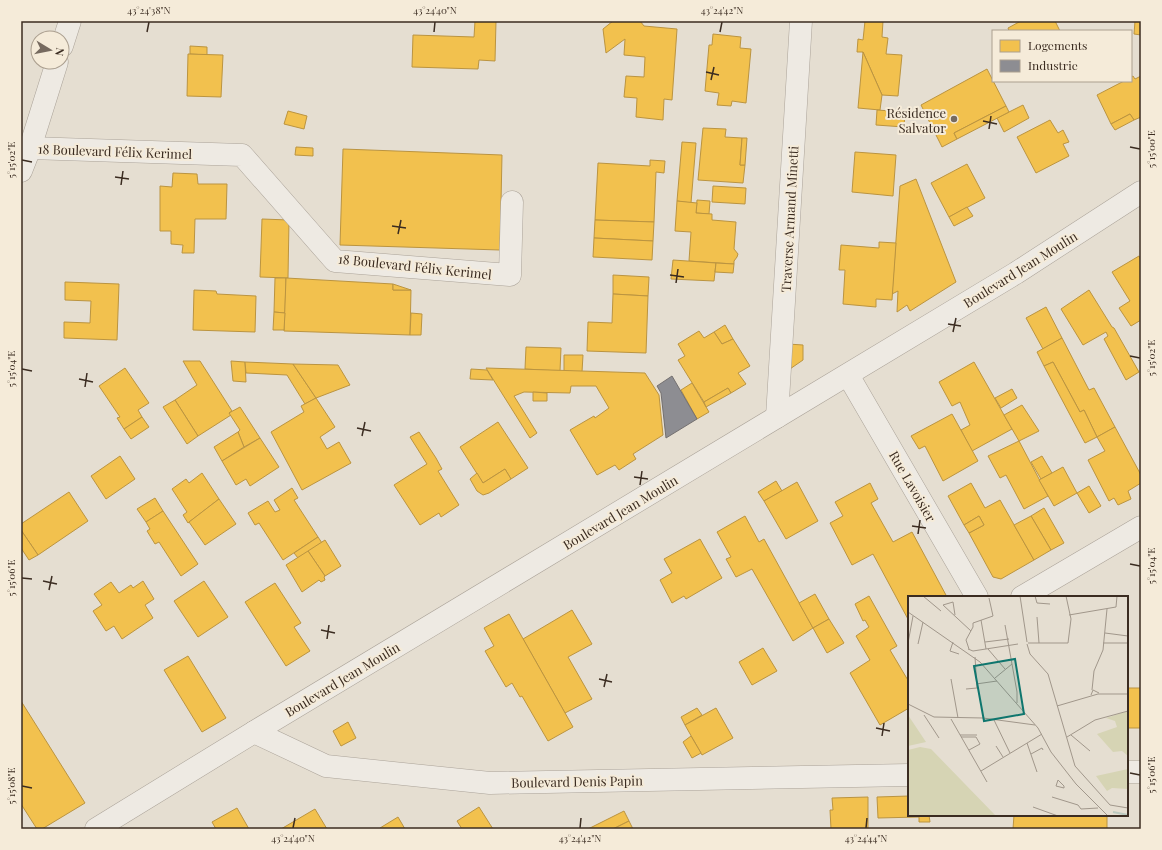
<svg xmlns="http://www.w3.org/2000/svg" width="1162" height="850" font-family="'Playfair Display',serif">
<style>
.homes{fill:#f2c14e;stroke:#bb9440}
.industry{fill:#8d8d92;stroke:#747070}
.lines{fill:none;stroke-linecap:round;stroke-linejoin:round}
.minor-casing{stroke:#aba399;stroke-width:23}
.minor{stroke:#eeeae3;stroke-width:22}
.ticks{fill:none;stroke:#3b2c21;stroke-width:1.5}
.poi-dot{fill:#766a5f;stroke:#f5ebd9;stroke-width:1.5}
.labels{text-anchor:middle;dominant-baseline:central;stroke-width:4;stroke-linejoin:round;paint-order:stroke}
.poi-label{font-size:13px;fill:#3b2c21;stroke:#f5ebd9;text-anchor:end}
.street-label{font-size:13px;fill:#3b2c21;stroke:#f5ebd9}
.inset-river{fill:none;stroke:#bccac0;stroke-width:2}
.inset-road{fill:none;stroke:#a1978b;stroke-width:1}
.view{fill:#0f766e;fill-opacity:0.15;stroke:#0f766e;stroke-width:2}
.inset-edge{fill:none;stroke:#3b2c21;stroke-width:2}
.neatline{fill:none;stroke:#3b2c21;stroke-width:1.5}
.ticks-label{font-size:10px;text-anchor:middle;fill:#3b2c21}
</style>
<rect width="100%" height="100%" fill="#e5ded1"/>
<g class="homes">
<polygon points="475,21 496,21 495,61 479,60 478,69 412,67 413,35 474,37"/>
<polygon points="613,21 640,21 644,26 677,29 672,100 664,99 663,120 636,117 637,98 624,97 626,76 644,77 645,57 624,55 625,39 606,53 603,29"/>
<polygon points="865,21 883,21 882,37 888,38 886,54 902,55 898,96 882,95 863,52 857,52 858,39 863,40"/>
<polygon points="1021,21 1055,21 1060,31 1009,31 1008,28"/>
<polygon points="1135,21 1141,21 1141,35 1134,34"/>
<polygon points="713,34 741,37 740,48 751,49 746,103 732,101 731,106 717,105 719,93 705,91 709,45 712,45"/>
<polygon points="190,46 207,47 207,55 190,54"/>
<polygon points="863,52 882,95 880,110 858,108"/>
<polygon points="188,54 223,55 221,97 187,96"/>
<polygon points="987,69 1006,106 954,133 957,139 942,147 921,105"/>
<polygon points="1133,76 1135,79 1141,76 1141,117 1134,120 1130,114 1111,124 1097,95 1124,81 1131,81 1131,77"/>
<polygon points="1023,105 1029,118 1004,132 997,118"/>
<polygon points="1006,106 1009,112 957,139 954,133"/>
<polygon points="877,110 905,112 904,127 876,125"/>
<polygon points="288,111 307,116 304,129 284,124"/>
<polygon points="1130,114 1134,120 1115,130 1111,124"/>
<polygon points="1050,120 1058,133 1063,130 1069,142 1063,144 1069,156 1036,173 1017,137"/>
<polygon points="703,128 726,129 725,137 742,138 740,165 745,165 743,183 698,180"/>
<polygon points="742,138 747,138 745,165 740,165"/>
<polygon points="682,142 696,143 691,203 677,201"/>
<polygon points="296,147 313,148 313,156 295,155"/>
<polygon points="343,149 502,155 500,250 340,245"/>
<polygon points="855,152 896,155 893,196 852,192"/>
<polygon points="650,160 665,161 664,173 656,172 654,222 595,220 598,163 650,166"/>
<polygon points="967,164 985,198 949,217 931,183"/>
<polygon points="173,173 197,174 198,184 227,184 226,219 195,219 194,253 182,253 183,245 171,244 171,231 160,231 160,186 172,187"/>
<polygon points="916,179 956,282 910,311 907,305 897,312 898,291 892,294 900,186"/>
<polygon points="713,186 746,188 745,204 712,202"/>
<polygon points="697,200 710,201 709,214 696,213"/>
<polygon points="677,201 697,203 696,213 712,214 712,220 736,222 734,249 738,254 737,257 734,261 734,264 689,261 691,232 675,231"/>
<polygon points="967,207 973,216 954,226 949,217"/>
<polygon points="262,219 289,220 288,278 260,277"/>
<polygon points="595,220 654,222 653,241 594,238"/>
<polygon points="594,238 653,241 652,260 593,257"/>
<polygon points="879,242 896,243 892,300 876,299 876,307 843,304 845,270 839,270 841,245 879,248"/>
<polygon points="1139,256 1141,260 1141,320 1131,326 1119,308 1130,301 1112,272"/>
<polygon points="673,260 716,263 714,281 671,279"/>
<polygon points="716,263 734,264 733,273 715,272"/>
<polygon points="613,275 649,277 648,296 613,294"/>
<polygon points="275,278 286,278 285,313 274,312"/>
<polygon points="286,278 393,284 393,290 411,290 410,335 284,331"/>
<polygon points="65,282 119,284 117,340 64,338 64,322 90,323 91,301 65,300"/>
<polygon points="393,284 411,290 393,290"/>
<polygon points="194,290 216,291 217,294 256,296 255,332 193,330"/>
<polygon points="1089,290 1112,327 1114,328 1139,372 1126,380 1104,339 1108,336 1106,332 1083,345 1061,309"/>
<polygon points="613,294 648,296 646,353 587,351 588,322 612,323"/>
<polygon points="1046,307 1062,338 1043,349 1026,318"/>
<polygon points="274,312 285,313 284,330 273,330"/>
<polygon points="411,313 422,314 421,335 410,335"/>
<polygon points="725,325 733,339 722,344 714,332"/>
<polygon points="699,331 704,338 714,332 722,344 733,339 750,366 738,373 746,384 731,393 728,388 704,402 678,360 685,356 678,344"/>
<polygon points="1062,338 1089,390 1094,388 1115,427 1097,437 1084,410 1080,412 1053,362 1044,366 1037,352"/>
<polygon points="788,344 803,345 803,360 787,371"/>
<polygon points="526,347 561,348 560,371 525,369"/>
<polygon points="564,355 583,355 582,372 564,371"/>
<polygon points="183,361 200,361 232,411 229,413 231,415 198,436 175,400 197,385"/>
<polygon points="231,361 245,362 246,382 233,381"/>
<polygon points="245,362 293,364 316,398 305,404 287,375 246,373"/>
<polygon points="974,362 1012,429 972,451 961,430 970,425 960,402 952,406 939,382"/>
<polygon points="1053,362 1080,412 1084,410 1097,437 1085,443 1044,366"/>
<polygon points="293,364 338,365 350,385 316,398"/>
<polygon points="125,368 149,403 138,410 142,417 124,429 117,418 120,417 99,386"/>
<polygon points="486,368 645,373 659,395 663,435 633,454 636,459 619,470 615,465 597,475 570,430 594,416 595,418 609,408 596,386 571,386 570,393 524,392 514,396 537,433 530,438"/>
<polygon points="471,369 487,370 493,380 470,379"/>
<polygon points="692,383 709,412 697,419 681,390"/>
<polygon points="728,388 731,393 706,407 704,402"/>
<polygon points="1012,389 1017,398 1001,408 995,398"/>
<polygon points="533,392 547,393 547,401 533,401"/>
<polygon points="316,398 335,427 320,437 327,449 339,442 351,463 302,490 271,432 304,412 301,406"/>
<polygon points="175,400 198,436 187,444 163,407"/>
<polygon points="1022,405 1039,431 1019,441 1004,415"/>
<polygon points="240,407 260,438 244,447 238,432 240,430 229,413"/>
<polygon points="952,414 978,461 943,481 925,446 919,449 911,436"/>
<polygon points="142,417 149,427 131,439 124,429"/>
<polygon points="498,422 528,468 511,479 505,469 483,483 460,447"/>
<polygon points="1115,427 1141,475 1141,483 1128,491 1131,499 1118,505 1114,498 1109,501 1088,460 1105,451 1097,437"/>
<polygon points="238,432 244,447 222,461 214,447"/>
<polygon points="419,432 436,458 442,469 438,471 459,505 441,517 439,513 420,525 394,485 427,464 410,437"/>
<polygon points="260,438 279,467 250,486 246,479 236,485 222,461"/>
<polygon points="1019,441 1048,496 1024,509 1006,475 1000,478 988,456"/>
<polygon points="120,456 135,479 106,499 91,476"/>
<polygon points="1042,456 1052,473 1041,479 1031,462"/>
<polygon points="1063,467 1077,493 1054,506 1039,480"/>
<polygon points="505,469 511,479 489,493 483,495 477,491 470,479 477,473 483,483"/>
<polygon points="202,473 219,499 188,523 183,515 187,512 172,489 186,479 189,483"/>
<polygon points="776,481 782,491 764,501 758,492"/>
<polygon points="797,482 818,521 786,539 764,501"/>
<polygon points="870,483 878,499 871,503 893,542 912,532 947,597 909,597 909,621 873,554 852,565 830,523 843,516 835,502"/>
<polygon points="971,483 985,508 1000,500 1034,560 1001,579 993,577 969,533 984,525 979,516 964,525 948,496"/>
<polygon points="1089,486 1101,506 1089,513 1077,493"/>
<polygon points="292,488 298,498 294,500 318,537 283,560 259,523 255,525 248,513 268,501 275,512 280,510 274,500"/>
<polygon points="69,492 88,521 38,555 21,530 21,524"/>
<polygon points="155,498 163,511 146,522 137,509"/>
<polygon points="219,499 236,524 205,545 189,522"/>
<polygon points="1044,508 1064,543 1051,550 1031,516"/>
<polygon points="163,511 198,564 181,576 159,542 155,544 147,531 150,529 146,522"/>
<polygon points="745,516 759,542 764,539 813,628 793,641 752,569 736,577 726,559 731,557 717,532"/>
<polygon points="979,516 984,525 969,533 964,525"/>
<polygon points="1031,516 1051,550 1034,560 1014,525"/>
<polygon points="21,530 38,555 29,560 21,548"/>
<polygon points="318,537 322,543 298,558 294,553"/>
<polygon points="700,539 722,578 686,599 684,596 672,603 660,580 672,573 664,559"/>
<polygon points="325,540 341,566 325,576 308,551"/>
<polygon points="308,551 325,576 324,577 325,580 321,582 319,580 302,592 286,565"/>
<polygon points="143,581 154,599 145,605 153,618 122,639 114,626 106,631 93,611 102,605 94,594 111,582 119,593 131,585 133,588"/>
<polygon points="204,581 228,617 198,637 174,601"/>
<polygon points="275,583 301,623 294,627 310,651 286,666 245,602"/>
<polygon points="815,594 829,619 813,628 799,603"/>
<polygon points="869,596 897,646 890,650 909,682 909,708 880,725 850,673 870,660 856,636 869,627 865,620 863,621 855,604"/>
<polygon points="572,610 592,644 568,657 592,699 565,713 523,639"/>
<polygon points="509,614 573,727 548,741 522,696 520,697 512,683 506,687 485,651 494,646 484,628"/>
<polygon points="829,619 844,643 827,653 813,628"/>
<polygon points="763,648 777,671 752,685 739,662"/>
<polygon points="188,656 226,718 202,732 164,670"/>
<rect x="1127" y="688" width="14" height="40"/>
<polygon points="21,701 85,803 42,829 37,829 21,804"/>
<polygon points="697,708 702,715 685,725 681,717"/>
<polygon points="716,708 733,738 702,755 685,725"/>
<polygon points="348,722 356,738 341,746 333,731"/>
<polygon points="691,736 701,753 692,758 683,742"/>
<polygon points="909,796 909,815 929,815 930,822 919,822 919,817 878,818 877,797"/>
<polygon points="868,797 868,829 831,829 830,810 833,810 832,798"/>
<polygon points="479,807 493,829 462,829 457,821"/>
<polygon points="237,808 249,829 216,829 212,822"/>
<polygon points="315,809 327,829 281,829"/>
<polygon points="624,811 629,821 613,829 588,829"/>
<polygon points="1014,815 1107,815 1107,829 1013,829"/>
<polygon points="398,817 405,829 381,829 380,828"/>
<polygon points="629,821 633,829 613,829"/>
</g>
<polygon class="industry" points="672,376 697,419 666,438 661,393 657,386"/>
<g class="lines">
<defs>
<g id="minor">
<polyline points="62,46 70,21"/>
<polyline points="30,148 242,155 335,261 510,275 512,202"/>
<polyline points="21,171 30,148 57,62"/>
<polyline points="848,375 977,597"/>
<polyline points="777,417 801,21"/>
<polyline points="1022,597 1141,527"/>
<polyline points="254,732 326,766 490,783 909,775"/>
<polyline points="1127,772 1141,772"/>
<polyline points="96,829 254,732 1016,273 1141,192"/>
</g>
</defs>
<use href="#minor" class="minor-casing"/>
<use href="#minor" class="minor"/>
</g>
<path class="ticks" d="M147 32 149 22M434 32 435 22M720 32 722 22M706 72 719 75M711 80 714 67M983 121 997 124M989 129 991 116M1130 147 1140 149M22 160 32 162M115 177 129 179M121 185 123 171M392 226 406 228M398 234 401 220M670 275 684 277M676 283 678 269M948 324 961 326M953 332 956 318M1130 356 1140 358M22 369 32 371M79 379 93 382M85 387 87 373M357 428 371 431M362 436 365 422M634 477 648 479M640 485 642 471M912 526 926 528M918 534 920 520M1130 564 1140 566M22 578 32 579M43 581 57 584M49 590 52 576M321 630 335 633M327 639 329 625M599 679 612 682M604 687 607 674M876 728 890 731M882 736 884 723M1130 773 1140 775M22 786 32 788M293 828 295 818M580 828 581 818M866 828 867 818"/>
<circle class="poi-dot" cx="954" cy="119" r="4"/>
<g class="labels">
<g class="poi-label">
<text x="946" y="112">Résidence<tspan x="946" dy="15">Salvator</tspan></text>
</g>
<g class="street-label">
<text transform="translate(115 151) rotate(2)">18 Boulevard Félix Kerimel</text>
<text transform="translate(789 219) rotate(-87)">Traverse Armand Minetti</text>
<text transform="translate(415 266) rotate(6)">18 Boulevard Félix Kerimel</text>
<text transform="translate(1020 269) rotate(-32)">Boulevard Jean Moulin</text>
<text transform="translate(913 486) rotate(60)">Rue Lavoisier</text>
<text transform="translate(620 512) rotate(-31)">Boulevard Jean Moulin</text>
<text transform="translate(342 679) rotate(-31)">Boulevard Jean Moulin</text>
<text transform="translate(577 781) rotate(-1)">Boulevard Denis Papin</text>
</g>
</g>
<g transform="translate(908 596)">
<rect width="220" height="220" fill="#e5ded1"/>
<path d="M220 115V160L214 155 205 156 189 138 209 131 207 125 198 122ZM0 119 18 146 0 150ZM12 151 23 153 88 220H0V154ZM220 173V193L204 192 199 195 188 180Z" fill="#d6d4b4"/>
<path class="inset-river" d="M205 216 220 219"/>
<path class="inset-road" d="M15 0 33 15M112 0 119 46M127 0 129 7 142 8M0 16 72 66 130 132 143 156 168 188 200 220M47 19 45 6 35 9 63 35M161 19 208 11 209 0M129 21 131 47M73 24 78 53M97 29 109 96V107M197 37 220 40M45 46 42 55 51 58M77 46 101 43M0 47 5 20M120 47H160L163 23 158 0M195 47H220M10 48 15 26M119 48 122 58 140 78 167 170 202 209 220 212M60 53 65 55 110 48M61 53 58 44 65 31V27L85 20 81 2M80 53 97 73M87 82 104 68M43 83 50 122M68 88 89 85M58 93 69 92 67 61M184 94 186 75 195 54 199 13M183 99 185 94 191 97M0 108 26 121 75 122 127 129M149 110 190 98H220M16 119 31 142M43 123 79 186M86 124 102 157M52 139H69M163 139 182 155M53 141H68L72 148 61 154M159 141 187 124 220 115M119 147 129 176M88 150 95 161M123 158 134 152 135 154M73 175 134 138M150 184 156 190V192L148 190ZM144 201 170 209 173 213 190 212M125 211 150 220"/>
<path class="view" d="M107 63 116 118 76 125 66 70Z"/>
<rect width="220" height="220" class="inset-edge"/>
</g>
<rect width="1162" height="850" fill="none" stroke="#f5ebd9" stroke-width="44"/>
<rect x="992" y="30" width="140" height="52" fill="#f5ebd9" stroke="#ab9f8f"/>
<rect x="1000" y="40" width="20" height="12" fill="#f2c14e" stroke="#ab9f8f"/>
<text x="1028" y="50" font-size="12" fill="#3b2c21">Logements</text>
<rect x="1000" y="60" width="20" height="12" fill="#8d8d92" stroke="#ab9f8f"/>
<text x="1028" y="70" font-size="12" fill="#3b2c21">Industrie</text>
<g transform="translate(50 50) rotate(100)"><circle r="19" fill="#f5ebd9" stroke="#ab9f8f"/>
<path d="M0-3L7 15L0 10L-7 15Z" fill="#766a5f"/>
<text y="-6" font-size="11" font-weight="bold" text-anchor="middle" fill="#3b2c21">N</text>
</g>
<rect x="22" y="22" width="1118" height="806" class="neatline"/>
<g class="ticks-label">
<text x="149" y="14">43°24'38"N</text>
<text x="435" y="14">43°24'40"N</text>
<text x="722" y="14">43°24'42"N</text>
<text transform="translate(1151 149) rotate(-90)" y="4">5°15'00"E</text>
<text transform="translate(11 160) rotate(-90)" y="4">5°15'02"E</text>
<text transform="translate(1151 358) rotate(-90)" y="4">5°15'02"E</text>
<text transform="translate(11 369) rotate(-90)" y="4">5°15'04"E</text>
<text transform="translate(1151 566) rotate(-90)" y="4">5°15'04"E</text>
<text transform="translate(11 578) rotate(-90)" y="4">5°15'06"E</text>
<text transform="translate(1151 775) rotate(-90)" y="4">5°15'06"E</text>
<text transform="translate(11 786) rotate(-90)" y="4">5°15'08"E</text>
<text x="293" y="842">43°24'40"N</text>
<text x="580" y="842">43°24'42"N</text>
<text x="866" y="842">43°24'44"N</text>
</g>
</svg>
